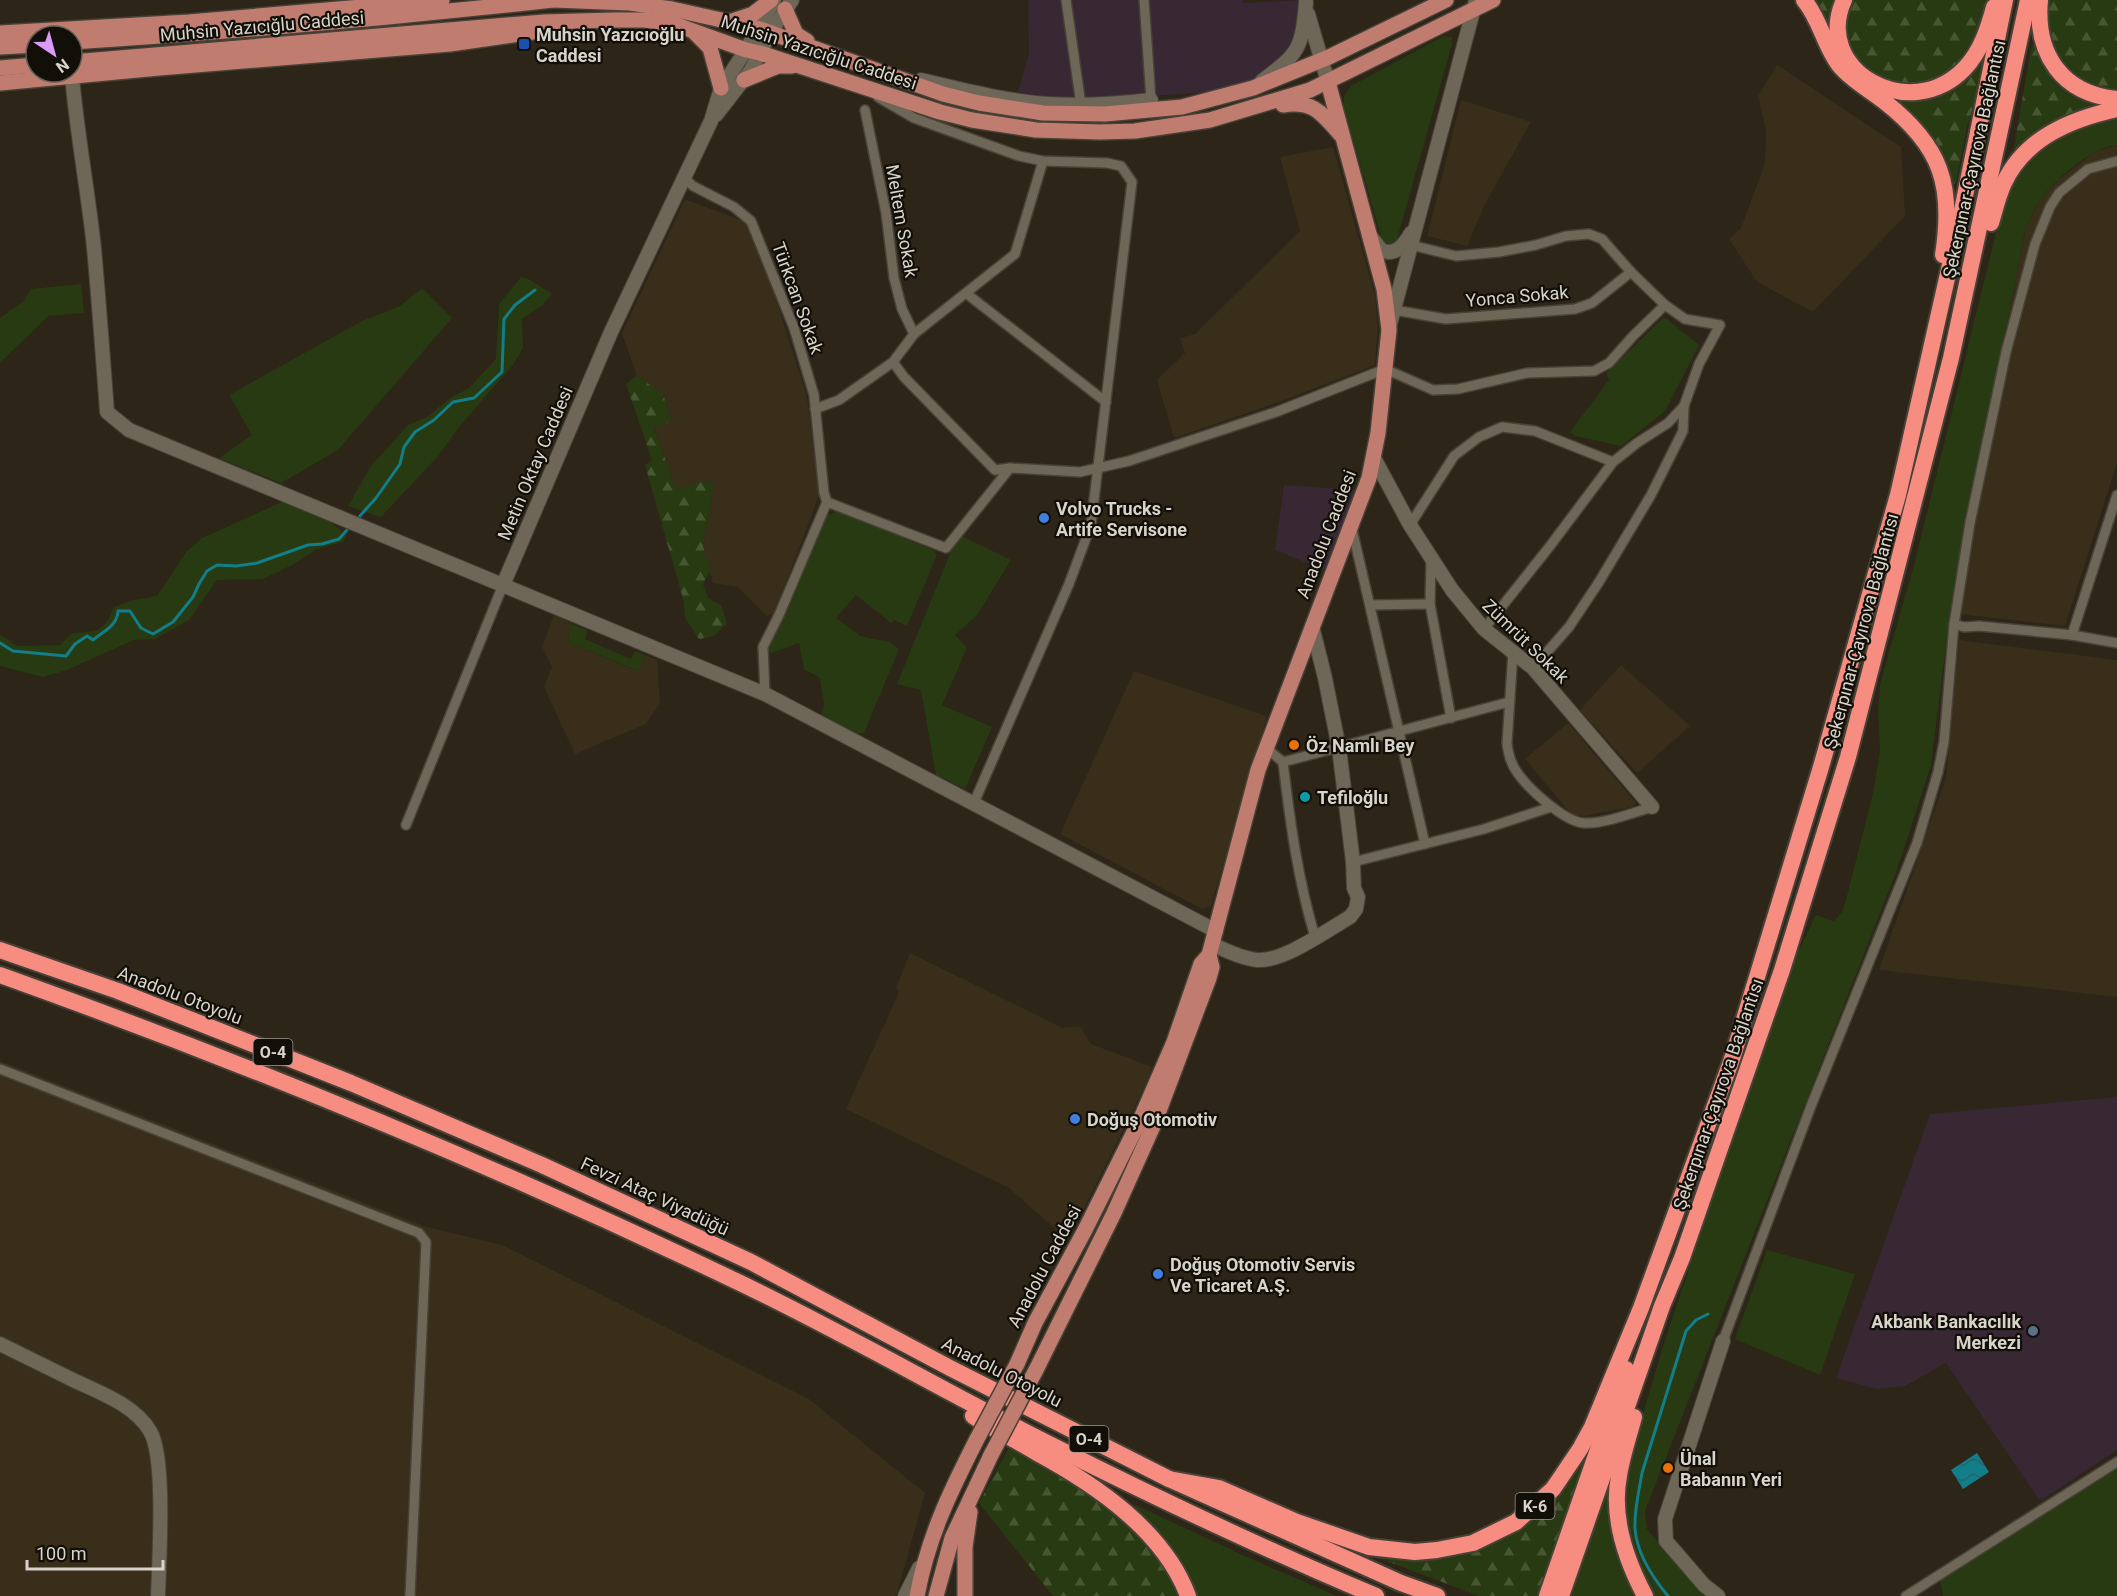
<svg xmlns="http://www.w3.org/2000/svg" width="2117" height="1596" font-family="Roboto,sans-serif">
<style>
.commercial{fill:#372834}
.built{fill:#382e1a}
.grass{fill:#283a11}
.forest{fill:url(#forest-firs)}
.water{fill:url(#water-waves)}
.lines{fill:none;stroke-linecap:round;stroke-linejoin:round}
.stream{stroke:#127e89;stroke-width:3}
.street-casing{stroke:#474137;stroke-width:12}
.secondary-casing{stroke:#474137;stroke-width:16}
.primary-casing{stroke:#474137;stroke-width:18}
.highway-casing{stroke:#474137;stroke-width:20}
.street{stroke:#6e6656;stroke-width:9}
.secondary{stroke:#6e6656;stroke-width:14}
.primary{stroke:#c07d6f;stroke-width:15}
.highway{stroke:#f78c80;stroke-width:16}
.primary-bridge-casing{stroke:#474137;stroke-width:18;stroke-linecap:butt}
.primary-bridge{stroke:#c07d6f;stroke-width:15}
.transit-dot{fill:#1a4fb4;stroke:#120f09;stroke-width:2}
.shop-dot{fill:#3f7fe0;stroke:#120f09;stroke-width:2}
.food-dot{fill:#e8710a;stroke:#120f09;stroke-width:2}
.culture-dot{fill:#0f9aa8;stroke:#120f09;stroke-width:2}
.service-dot{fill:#5c6f8a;stroke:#120f09;stroke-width:2}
.labels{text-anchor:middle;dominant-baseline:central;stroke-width:4.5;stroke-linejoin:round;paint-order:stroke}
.shield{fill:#120f09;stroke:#9d9991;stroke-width:1.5}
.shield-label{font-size:16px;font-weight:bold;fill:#d8d4cb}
.street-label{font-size:18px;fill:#d8d4cb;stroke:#120f09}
.poi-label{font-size:18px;font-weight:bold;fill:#d8d4cb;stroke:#120f09;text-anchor:start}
</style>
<defs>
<pattern id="forest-firs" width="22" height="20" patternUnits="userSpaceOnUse" patternTransform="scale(1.5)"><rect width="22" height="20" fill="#283a11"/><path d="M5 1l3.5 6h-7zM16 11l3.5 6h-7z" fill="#465632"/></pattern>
<pattern id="water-waves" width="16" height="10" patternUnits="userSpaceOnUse" patternTransform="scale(1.5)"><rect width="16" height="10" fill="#127e89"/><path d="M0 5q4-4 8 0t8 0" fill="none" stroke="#25656b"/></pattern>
</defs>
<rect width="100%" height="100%" fill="#2c2518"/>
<g class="commercial">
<polygon points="1028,0 1243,0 1244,3 1302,0 1298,42 1252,89 1081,101 1018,92 1029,53"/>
<polygon points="1284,485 1357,490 1325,570 1275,550"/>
<polygon points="2117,1097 2117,1450 2040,1501 1946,1363 1905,1386 1877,1389 1836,1378 1930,1114"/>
</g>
<g class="built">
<polygon points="1777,65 1901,147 1905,216 1813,312 1757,282 1729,239 1741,228 1765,163 1766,130 1758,96"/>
<polygon points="1461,100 1531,122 1485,204 1467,246 1427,236"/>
<polygon points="2117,145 2117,463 2065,626 1950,613 2026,226 2040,200 2057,181 2093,153"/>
<polygon points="1333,147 1375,295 1378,325 1375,365 1279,402 1174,438 1157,380 1185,353 1180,338 1195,334 1300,231 1280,157"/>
<polygon points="685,199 748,223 772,287 807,397 819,493 812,515 774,613 767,616 738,587 713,583 703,547 714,484 705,481 676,490 654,427 672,421 663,395 637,376 622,333"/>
<polygon points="554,615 573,624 568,636 570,643 637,671 645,655 657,660 660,703 646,724 575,754 544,687 552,667 542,647"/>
<polygon points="1959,640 2117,660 2117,997 1879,970 1946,777"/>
<polygon points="1621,665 1690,726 1637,773 1580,710"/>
<polygon points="1134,671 1267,716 1211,906 1202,909 1060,834"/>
<polygon points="1568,723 1636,803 1631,807 1584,816 1572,815 1525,759"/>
<polygon points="910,953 1063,1028 1080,1026 1091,1044 1152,1067 1147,1082 1068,1240 1009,1188 846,1109 899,992 896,988"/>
<polygon points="0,1061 427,1227 502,1245 809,1399 925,1493 897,1594 895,1596 0,1596"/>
</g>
<g class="grass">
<polygon points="1444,36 1452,37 1452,44 1396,243 1390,247 1384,246 1344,109 1344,96 1351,86"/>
<path d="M2117 117V145C2091 148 2058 177 2042 198 2035 206 2031 217 2026 226L1950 613 1931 765 1897 870 1645 1511 1647 1529 1698 1590 1706 1596H1654L1646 1581 1629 1536 1625 1495 1628 1465 1664 1343 1790 968 1816 915 1834 921 1842 912 1846 900 1873 793 1880 751 1878 712 1880 684 1914 565 2000 217C2004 207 2007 196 2011 186 2032 141 2073 129 2117 117Z"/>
<polygon points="521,277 527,278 552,294 541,306 522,319 523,348 513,365 459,427 439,455 381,517 348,506 371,466 408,425 427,417 450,398 469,388 496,359 499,304"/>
<polygon points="81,284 84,313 48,316 0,363 0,318 24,301 31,289"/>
<polygon points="422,288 452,318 338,450 281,483 219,458 252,435 229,395 362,321 400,306"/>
<polygon points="1664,317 1699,345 1665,411 1621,446 1576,436 1570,432 1609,380 1606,373"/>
<path d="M284 501 325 518 347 535 343 542 317 549 292 565 263 579 217 580 189 620 155 639 134 640 67 670 43 677 0 666V635L18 646 60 645 72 633C100 631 102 633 114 607L134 600 157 596 186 552 202 538Z"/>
<polygon points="839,511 933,550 937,555 907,626 894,620 891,623 856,595 836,618 860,636 889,642 899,649 864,733 855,734 821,717 824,704 820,678 804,669 799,643 771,653 768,649 826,516"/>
<polygon points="962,536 1011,560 977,615 955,635 967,648 942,705 992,727 965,789 936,775 921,690 897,684 952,549"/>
<polygon points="573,624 588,631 585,639 631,659 635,651 645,655 638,671 570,643 568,636"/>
<polygon points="1767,1250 1855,1274 1820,1375 1735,1339"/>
<polygon points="1614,1467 1628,1576 1627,1578 1636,1596 1568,1596"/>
<polygon points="2117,1468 2117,1596 1943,1596 1940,1580"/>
<polygon points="1136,1505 1247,1557 1337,1596 1195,1596 1133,1508"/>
</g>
<g class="forest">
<polygon points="1812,0 1838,0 1833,29 1829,31"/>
<path d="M1852 0H1987L1971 46 1972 48C1957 65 1947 77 1925 84 1919 86 1912 85 1906 85 1863 84 1832 40 1852 0Z"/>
<path d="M2048 0H2117V91C2111 91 2104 92 2098 90 2093 89 2087 84 2082 81 2051 62 2048 34 2048 0Z"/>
<polygon points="2034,42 2058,81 2072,94 2097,107 2013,152 2031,49"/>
<path d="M1982 59 1986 64 1967 127 1956 183 1953 184C1936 137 1926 127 1887 98L1895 97Z"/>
<polygon points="637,376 663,394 672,421 654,428 676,489 705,481 714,484 703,546 710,571 703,584 708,598 721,605 727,623 714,636 699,639 685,618 684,602 645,465 652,460 626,384"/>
<polygon points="1603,1412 1560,1539 1539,1596 1479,1596 1384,1560 1365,1556 1368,1553 1384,1556 1524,1524"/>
<polygon points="1011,1444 1058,1470 1145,1540 1170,1573 1180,1596 1053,1596 979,1503"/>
</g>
<polygon class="water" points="1977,1453 1989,1472 1963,1489 1951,1470"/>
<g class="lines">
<g class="stream">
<polyline points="359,517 376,498 400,464 404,447 415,432 434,420 453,402 474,398 502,372 504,319 515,305 535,290"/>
<path d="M0 643 13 651 66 656 75 644 87 636 93 640C104 631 117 626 118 611H130L141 628 153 634 173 622 193 597 199 584 207 571 217 565 236 566 257 563 308 545 322 544 339 539 347 530"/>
<path d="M1668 1596C1653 1578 1637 1553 1635 1529 1634 1510 1639 1491 1642 1473L1686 1331 1696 1320 1708 1314"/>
</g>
<defs>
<g id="street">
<polyline points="1066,0 1081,105"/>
<polyline points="1144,0 1151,100"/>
<polyline points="878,97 914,118 1019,156 1043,161 1107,163 1121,166 1132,182 1091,525 1069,584 973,805"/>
<polyline points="865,110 886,213 894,278 902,309 914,334"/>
<polyline points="683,177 693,186 734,207 751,221 794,328 814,395 824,493 827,502 946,548 1010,468 1080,472 1129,461 1276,412 1385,369 1433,390 1458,389 1527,373 1594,371 1609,363 1633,336 1665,305"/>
<polyline points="1411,245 1456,256 1499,252 1536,245 1566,236 1589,234 1602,239 1631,272 1665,305 1685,319 1720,325 1699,364 1684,406 1668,423 1637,443 1613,462 1550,546 1484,629"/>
<polyline points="967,294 1106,402"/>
<polyline points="1394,310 1446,319 1575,309 1592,303 1631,272"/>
<polyline points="893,362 904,377 995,470 1010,468"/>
<polyline points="815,409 839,400 893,362 914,334 1015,254 1043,161"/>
<polyline points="1410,525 1454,456 1479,437 1502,427 1535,431 1613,462"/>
<polyline points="1352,529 1425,844"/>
<polyline points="1431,558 1430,604 1451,718"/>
<polyline points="1370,605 1430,604"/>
<polyline points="1954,624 1964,627 1979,626 2072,635 2117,643"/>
<polyline points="2072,635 2117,495"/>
<path d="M1513 652 1507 743C1508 753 1510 761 1515 769 1525 786 1564 822 1584 823 1603 824 1633 813 1652 807"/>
<polyline points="1533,668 1569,627 1599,582 1651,495 1683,431 1684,406"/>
<polyline points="765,694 763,647 779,615 827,502"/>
<polyline points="1266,748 1283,762 1509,702"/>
<path d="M1283 762C1290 822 1298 880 1315 937"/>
<polyline points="406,825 503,585"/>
<polyline points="1353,862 1484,829 1551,807"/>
<polyline points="0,1069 419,1233 426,1242 410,1596"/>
<polyline points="1723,1341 1811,1106 1917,843 1938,772 1944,742 1954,624 1970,523 2006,352 2035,244 2050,207 2059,193 2088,169 2117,161"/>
<polyline points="1906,1596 2117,1462"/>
</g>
<g id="secondary">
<polyline points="1308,14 1328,82"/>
<path d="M72 76C77 134 88 191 94 248 99 303 103 358 107 412L129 430 765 694 1216 931"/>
<path d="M921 80C963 90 1006 101 1049 104 1083 106 1117 104 1151 100"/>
<path d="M1262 81C1299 53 1302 49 1306 2"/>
<polyline points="716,115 751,70 770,33 792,0"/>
<path d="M1371 237 1381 250C1395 257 1404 245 1411 233"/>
<polyline points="1389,328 1476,0"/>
<polyline points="1374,458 1410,525 1452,590 1484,629 1533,668 1652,807"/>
<polyline points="503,585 611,332 711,121 721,88 746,50 774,0"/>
<path d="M1212 944C1226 951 1241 958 1257 960 1283 962 1326 931 1350 917L1356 909 1358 897 1354 888 1353 862 1339 748 1325 678 1312 626"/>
<path d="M0 1344C24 1356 47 1367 71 1379 98 1392 134 1404 150 1431 166 1457 159 1562 158 1596"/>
<polyline points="905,1596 919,1568"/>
<polyline points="1718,1596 1704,1585 1666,1541 1665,1519 1723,1341"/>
</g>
<g id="primary">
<polyline points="554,0 630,3 672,9 757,28 943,94 979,103 1043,113 1105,114 1182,107 1253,88 1329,57 1446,0"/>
<polyline points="785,9 796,34 807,41"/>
<polyline points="729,22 753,14 771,0"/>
<polyline points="0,33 189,22 442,0"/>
<polyline points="695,33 710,48 721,88"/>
<path d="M72 42C233 32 393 18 553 0"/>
<polyline points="0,47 36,45"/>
<polyline points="72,62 544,22 614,20 645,20 674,24 746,50 760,53 940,112 972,120 1036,130 1100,132 1135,131 1210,120 1310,90 1493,0"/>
<polyline points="0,68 36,65"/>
<polyline points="744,80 778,66 792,66"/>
<polyline points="0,83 159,68 450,44 540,31"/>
<path d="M1283 105C1313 100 1322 113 1340 134"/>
<polyline points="1017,1364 1035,1323 1085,1230 1141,1118 1174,1042 1201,964 1209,955 1258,770 1369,478 1378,433 1389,330 1384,289 1328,82"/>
<polyline points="1036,1370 1114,1213 1154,1124 1209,978 1212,967 1209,955"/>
<path d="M917 1596C928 1537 950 1492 977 1439"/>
<polyline points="936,1596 952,1538 991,1455"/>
<polyline points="965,1596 965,1547 970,1512"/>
</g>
<g id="highway">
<path d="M1804 0C1820 19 1824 45 1839 65 1851 80 1870 90 1885 102 1941 146 1954 185 1943 255"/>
<path d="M1844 0C1812 70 1910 126 1965 68 1981 51 1988 29 1994 7"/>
<path d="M2040 0C2035 54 2062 94 2117 99"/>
<path d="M1991 223C1995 210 1998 196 2004 183 2025 138 2071 119 2117 109"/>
<polyline points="0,950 118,991 212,1028 351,1083 542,1165 751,1262 950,1368 1169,1479 1401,1583 1437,1596"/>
<path d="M0 975C251 1065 496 1166 736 1281 841 1331 942 1390 1045 1442 1154 1497 1264 1549 1376 1596"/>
<path d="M973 1416C994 1430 1016 1440 1037 1453 1096 1485 1164 1531 1188 1596"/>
<path d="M1634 1417C1629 1436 1622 1456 1619 1476 1611 1517 1626 1560 1645 1596"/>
<polyline points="1169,1479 1219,1488 1297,1522 1369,1547 1415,1552 1437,1550 1473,1543 1516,1522 1553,1489 1580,1449 1592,1427 1641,1308 1732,1059 1821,767 1898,495 1959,225 2005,0"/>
<polyline points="1547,1596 1626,1369"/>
<polyline points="1561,1596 1662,1306 1682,1258 1782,970 1848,757 1951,358 2028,0"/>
</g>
</defs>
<use href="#street" class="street-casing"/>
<use href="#secondary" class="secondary-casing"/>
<use href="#primary" class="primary-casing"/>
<use href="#highway" class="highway-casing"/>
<use href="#street" class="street"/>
<use href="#secondary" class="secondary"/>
<use href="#primary" class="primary"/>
<use href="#highway" class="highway"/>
<defs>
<g id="primary-bridge">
<polyline points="977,1439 1017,1364"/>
<polyline points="991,1455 1036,1370"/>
</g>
</defs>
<use href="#primary-bridge" class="primary-bridge-casing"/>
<use href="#primary-bridge" class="primary-bridge"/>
</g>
<rect class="transit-dot" x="518" y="38" width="12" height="12" rx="3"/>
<g class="shop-dot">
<circle cx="1044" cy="518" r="6"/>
<circle cx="1075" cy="1119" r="6"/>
<circle cx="1158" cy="1274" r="6"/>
</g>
<g class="food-dot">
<circle cx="1294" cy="745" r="6"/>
<circle cx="1668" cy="1468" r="6"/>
</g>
<circle class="culture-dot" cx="1305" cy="797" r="6"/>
<circle class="service-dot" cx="2033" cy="1331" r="6"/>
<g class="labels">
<g class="shield">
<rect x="253.5" y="1039" width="39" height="26" rx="4.5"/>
<rect x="1069.5" y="1426" width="39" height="26" rx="4.5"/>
<rect x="1515.5" y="1493" width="39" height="26" rx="4.5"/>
</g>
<g class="shield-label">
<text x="273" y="1052">O-4</text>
<text x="1089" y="1439">O-4</text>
<text x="1535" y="1506">K-6</text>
</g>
<g class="street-label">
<text transform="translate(262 26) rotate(-5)">Muhsin Yazıcığlu Caddesi</text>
<text transform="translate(819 52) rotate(18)">Muhsin Yazıcığlu Caddesi</text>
<text transform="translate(1974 159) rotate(-78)">Şekerpınar-Çayırova Bağlantısı</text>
<text transform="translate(902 221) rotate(80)">Meltem Sokak</text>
<text transform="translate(1517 296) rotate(-5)">Yonca Sokak</text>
<text transform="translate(798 298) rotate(70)">Türkcan Sokak</text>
<text transform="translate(535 463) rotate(-67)">Metin Oktay Caddesi</text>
<text transform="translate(1326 534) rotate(-69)">Anadolu Caddesi</text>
<text transform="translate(1861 631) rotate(-75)">Şekerpınar-Çayırova Bağlantısı</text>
<text transform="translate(1526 641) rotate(44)">Zümrüt Sokak</text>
<text transform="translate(180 995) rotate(21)">Anadolu Otoyolu</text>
<text transform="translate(1718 1094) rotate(-71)">Şekerpınar-Çayırova Bağlantısı</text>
<text transform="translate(655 1196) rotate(25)">Fevzi Ataç Viyadüğü</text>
<text transform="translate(1044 1266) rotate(-62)">Anadolu Caddesi</text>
<text transform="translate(1002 1372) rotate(27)">Anadolu Otoyolu</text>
</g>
<g class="poi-label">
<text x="536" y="34">Muhsin Yazıcıoğlu<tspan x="536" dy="21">Caddesi</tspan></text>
<text x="1056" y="508">Volvo Trucks -<tspan x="1056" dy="21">Artife Servisone</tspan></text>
<text x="1306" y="745">Öz Namlı Bey</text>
<text x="1317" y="797">Tefiloğlu</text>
<text x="1087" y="1119">Doğuş Otomotiv</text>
<text x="1170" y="1264">Doğuş Otomotiv Servis<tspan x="1170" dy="21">Ve Ticaret A.Ş.</tspan></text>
<text x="2021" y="1321" text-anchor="end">Akbank Bankacılık<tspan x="2021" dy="21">Merkezi</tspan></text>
<text x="1680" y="1458">Ünal<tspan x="1680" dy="21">Babanın Yeri</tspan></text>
</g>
</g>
<g transform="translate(54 54) rotate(144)"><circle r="28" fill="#120f09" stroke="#615e57" stroke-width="1.5"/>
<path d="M0-4.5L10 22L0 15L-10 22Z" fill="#da9af6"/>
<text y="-9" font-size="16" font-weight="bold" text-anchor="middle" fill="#d8d4cb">N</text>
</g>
<path d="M27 1560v9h136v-9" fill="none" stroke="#d8d4cb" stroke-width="3"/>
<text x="36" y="1560" font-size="18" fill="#d8d4cb" stroke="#120f09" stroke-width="4.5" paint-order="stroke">100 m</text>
</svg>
